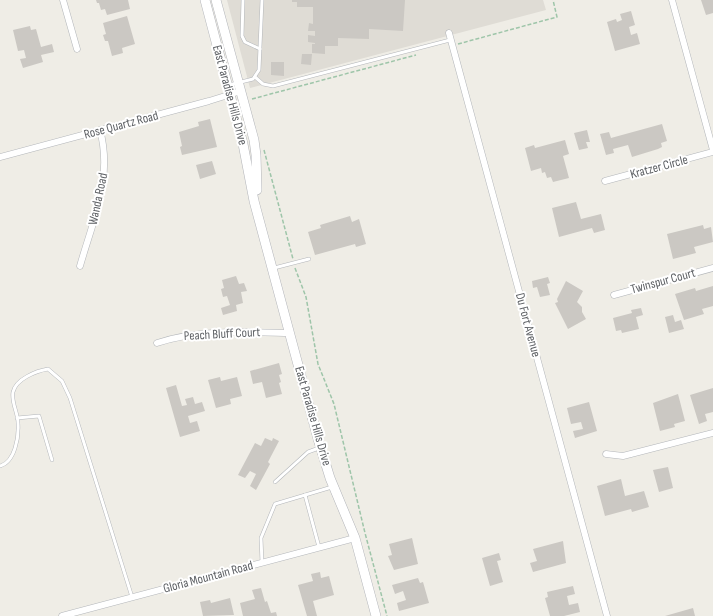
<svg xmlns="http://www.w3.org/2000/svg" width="713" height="616" font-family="'Sofia Sans Condensed',sans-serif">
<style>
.education{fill:#dfdcd5}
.building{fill:#cbc8c3}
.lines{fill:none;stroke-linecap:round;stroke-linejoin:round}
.service-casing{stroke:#b3b6ba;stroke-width:4}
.minor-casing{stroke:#b3b6ba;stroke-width:7}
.secondary-casing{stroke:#b3b5ba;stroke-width:10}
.path{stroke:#9ec5a9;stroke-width:1.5;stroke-dasharray:4 2;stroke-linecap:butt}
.service{stroke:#fff;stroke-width:3}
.minor{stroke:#fff;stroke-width:6}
.secondary{stroke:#fff;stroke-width:9}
.labels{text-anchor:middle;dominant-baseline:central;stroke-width:4;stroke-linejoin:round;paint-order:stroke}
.street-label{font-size:13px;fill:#5e6165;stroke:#fff}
</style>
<rect width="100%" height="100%" fill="#efede6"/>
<polygon class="education" points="227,0 543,0 546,10 250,88"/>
<g class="building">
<polygon points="96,0 128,0 130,9 107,15 105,9 101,10 99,3 97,3"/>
<polygon points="292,0 405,0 403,31 369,29 369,39 338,38 338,46 325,46 325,54 312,53 312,44 315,44 315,43 308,42 308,35 315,36 315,31 308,31 309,23 313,24 313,7 297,7 297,2 292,2"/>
<polygon points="701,0 713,0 713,13 706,15"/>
<polygon points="631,11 635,25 629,27 631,35 637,33 640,44 615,51 607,22 616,19 617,22 622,20 620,14"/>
<polygon points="127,16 135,44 122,48 123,53 112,56 108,41 105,41 103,35 106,34 103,23"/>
<polygon points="30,26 31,30 36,29 41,47 52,44 54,52 41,55 43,62 23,68 20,59 26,58 24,50 18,51 13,30"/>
<polygon points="302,54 312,54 311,65 301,64"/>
<polygon points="271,62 284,62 284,76 271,75"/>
<polygon points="210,119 217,147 182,155 180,147 182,146 179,132 199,126 198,122"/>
<polygon points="662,124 667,141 661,143 662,147 658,149 632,157 628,145 613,149 614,153 606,155 600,134 609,132 611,138"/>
<polygon points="587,130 590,142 586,142 588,148 579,150 574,133"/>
<polygon points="565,140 569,154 563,156 569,178 553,182 551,177 547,178 545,172 542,173 541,168 531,171 525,148 534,145 535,148"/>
<polygon points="212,161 216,174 200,179 196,165"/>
<polygon points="576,202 581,219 601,214 605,230 594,233 592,228 559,237 552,208"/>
<polygon points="350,216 352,222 359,219 366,244 356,247 355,244 315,255 308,232 321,228 320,225"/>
<polygon points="703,225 704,229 711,227 713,242 694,247 696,253 673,259 667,234"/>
<polygon points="236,276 239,284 244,283 247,291 241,292 243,303 236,305 237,311 223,315 221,308 230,305 227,296 223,297 221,289 224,288 222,280"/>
<polygon points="548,277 550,283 547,284 550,295 540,297 537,287 533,288 532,281"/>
<polygon points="566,281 583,291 577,302 582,307 582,312 586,319 568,329 555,303 558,302 557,299"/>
<polygon points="713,286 713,306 702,309 704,314 684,320 675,294 695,288 696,291"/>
<polygon points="641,308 643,315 636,317 639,329 622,333 621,330 616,331 613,318 632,313 631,310"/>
<polygon points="673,315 675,322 681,320 684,329 669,333 665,317"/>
<polygon points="279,363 282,374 279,375 281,382 279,383 282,394 266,398 262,382 253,384 250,371"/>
<polygon points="220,377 221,381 237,377 242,396 230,399 231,404 216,408 208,380"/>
<polygon points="176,385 182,406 187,405 185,399 193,397 195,404 202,402 205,411 188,416 190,423 197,421 200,431 180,437 166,388"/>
<polygon points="713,388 713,412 705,414 707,421 699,424 690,395"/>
<polygon points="678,394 685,421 674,424 675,427 660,431 653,403"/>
<polygon points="589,402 597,431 575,438 573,431 583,429 581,422 571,424 567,408"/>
<polygon points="265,438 272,441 273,438 279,441 268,462 270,464 256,490 250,486 256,474 250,471 245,478 238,475 255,443 261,446"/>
<polygon points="668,467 673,488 659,492 653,470"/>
<polygon points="621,479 625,496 644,491 649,507 632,512 631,509 605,516 597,486"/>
<polygon points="412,538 418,564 394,570 388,556 392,555 389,544"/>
<polygon points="563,541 566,563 533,572 530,563 537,561 533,549"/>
<polygon points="499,553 501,560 497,561 503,582 490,586 482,558"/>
<polygon points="320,572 321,578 329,576 334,595 313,601 317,616 307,616 298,585 313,581 311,574"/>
<polygon points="418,578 420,583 423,582 429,603 399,611 397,603 406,600 403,591 395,594 392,585"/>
<polygon points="573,586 575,594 567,596 569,605 578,603 580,612 564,616 550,616 545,598 548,597 547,592"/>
<polygon points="261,588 265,602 267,601 271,613 276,612 277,616 243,616 240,603 255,599 252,590"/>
<polygon points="230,598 234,615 203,616 200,602 210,600 211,603"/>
<polygon points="693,608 695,616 665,616"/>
</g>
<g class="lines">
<defs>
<g id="service">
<polyline points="243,0 242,36 245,42 260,49"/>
<polyline points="255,77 263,84 273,86 450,40"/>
<polyline points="229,85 253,79 259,70 262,0"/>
<polyline points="274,268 309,259"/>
<polyline points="17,418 39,416 52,460"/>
<path d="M0 466C15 462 19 437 18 423 18 413 11 402 13 392 16 379 36 371 48 369L62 381 70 398 132 597"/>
<polyline points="275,482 308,452 319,448"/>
<polyline points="305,495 319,547"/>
<polyline points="262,563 261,538 275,504 332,487"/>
</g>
<g id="minor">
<polyline points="63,0 77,49"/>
<polyline points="672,0 713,150"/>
<polyline points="449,33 607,616"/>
<polyline points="0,157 209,101 241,91"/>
<polyline points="605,181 713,152"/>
<path d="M80 266C93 220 113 178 100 130"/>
<polyline points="614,295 713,268"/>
<path d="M157 343C198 329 246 332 290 333"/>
<polyline points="606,454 623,456 713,433"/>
<polyline points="62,616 355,538"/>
</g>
<g id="secondary">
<polyline points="205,0 243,144 254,201 318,439 330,478 355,538 376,616"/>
<polyline points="216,0 254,140 256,155 257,190"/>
</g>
</defs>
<use href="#service" class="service-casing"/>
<use href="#minor" class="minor-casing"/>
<use href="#secondary" class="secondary-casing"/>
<g class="path">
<polyline points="458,44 557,17 553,0"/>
<polyline points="252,99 416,55"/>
<polyline points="264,150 293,259"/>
<polyline points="295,268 306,297 318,364 334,404 365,533 387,616"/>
</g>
<use href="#service" class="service"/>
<use href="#minor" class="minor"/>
<use href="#secondary" class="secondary"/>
</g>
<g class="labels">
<g class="street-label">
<text transform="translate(230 95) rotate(75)">East Paradise Hills Drive</text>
<text transform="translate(121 125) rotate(-15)">Rose Quartz Road</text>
<text transform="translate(659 167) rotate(-15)">Kratzer Circle</text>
<text transform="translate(98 199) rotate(-78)">Wanda Road</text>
<text transform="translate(663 281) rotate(-15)">Twinspur Court</text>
<text transform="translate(528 325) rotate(75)">Du Fort Avenue</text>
<text transform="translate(222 334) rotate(-3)">Peach Bluff Court</text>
<text transform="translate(313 416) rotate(74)">East Paradise Hills Drive</text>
<text transform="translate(208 577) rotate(-15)">Gloria Mountain Road</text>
</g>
</g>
</svg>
